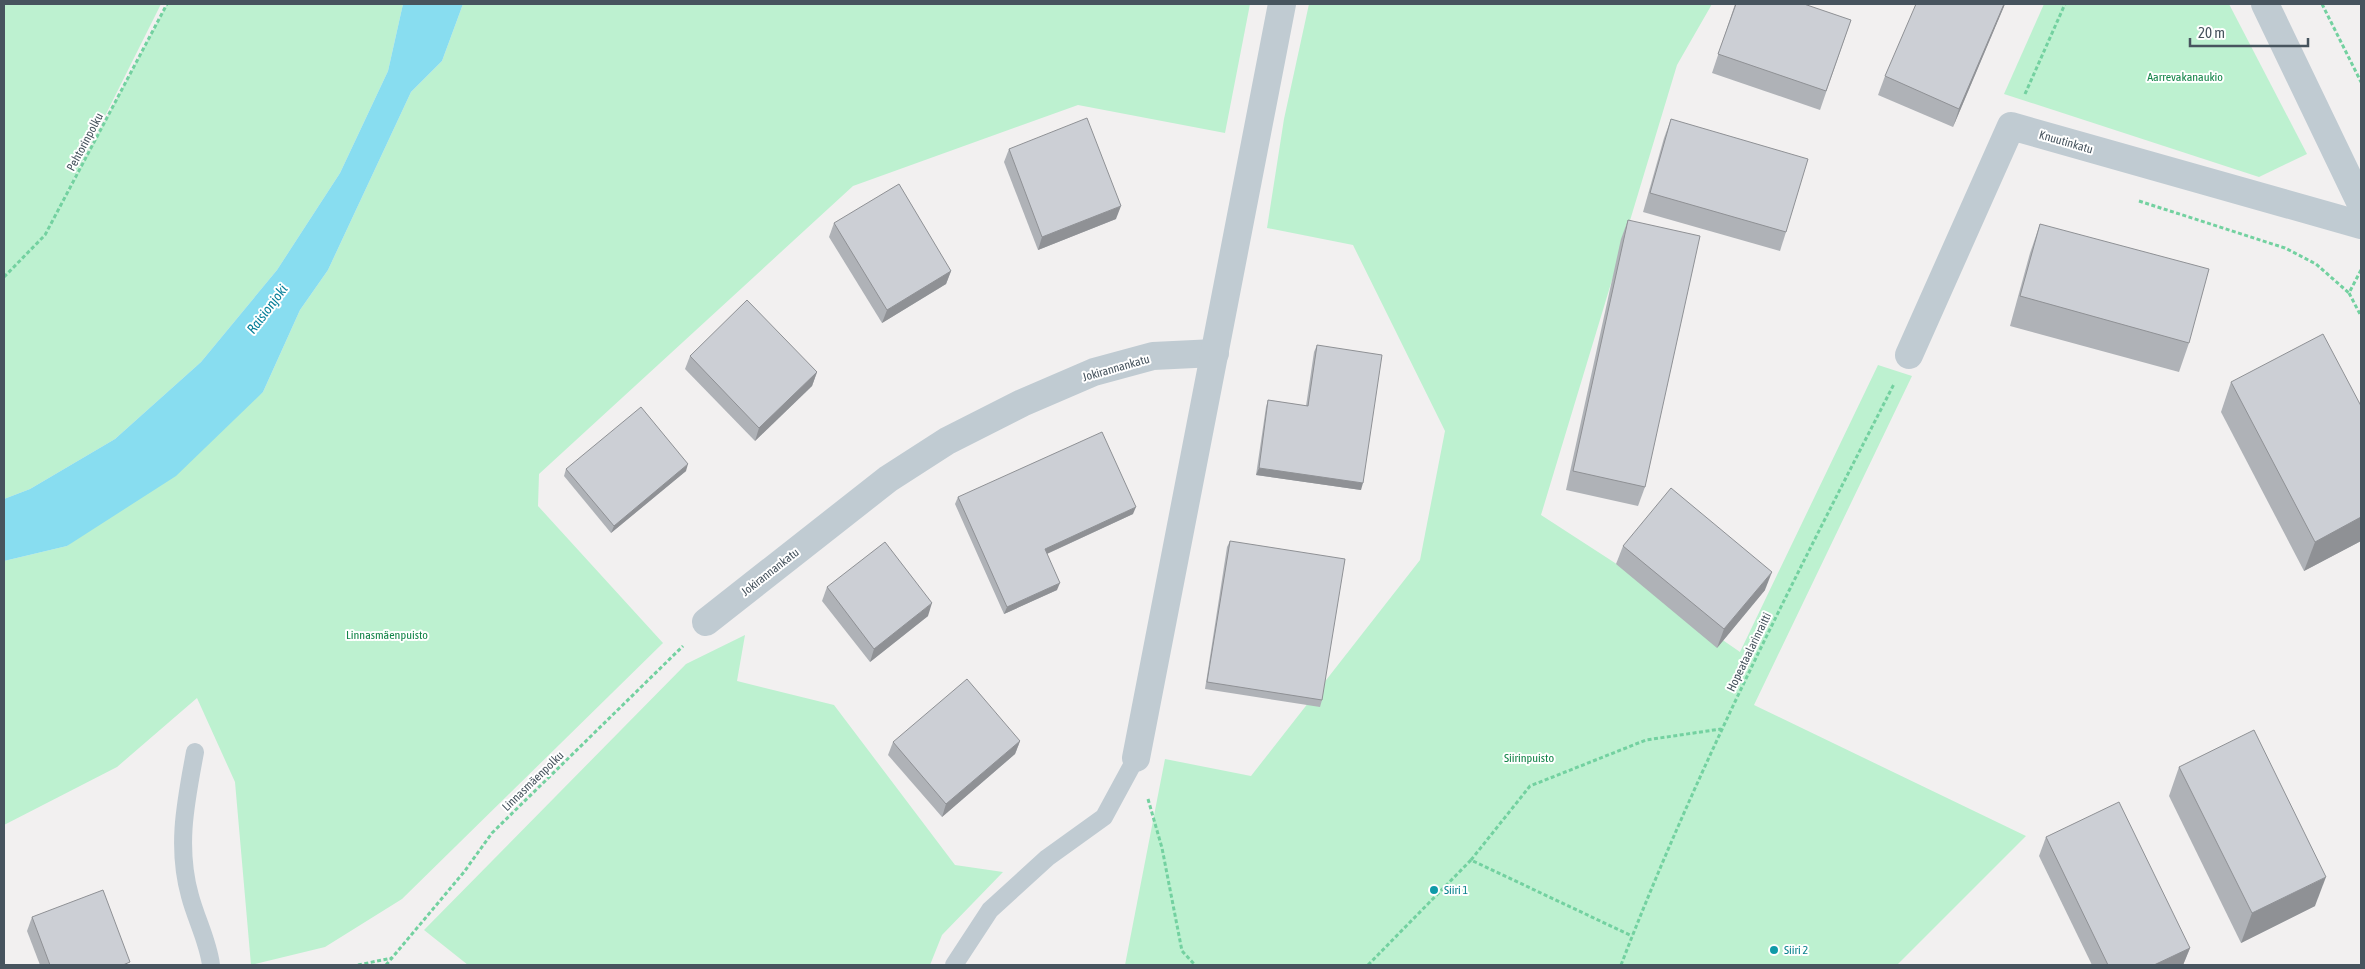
<svg xmlns="http://www.w3.org/2000/svg" width="2365" height="969" font-family="'Asap Condensed',sans-serif">
<style>
.green{fill:#bdf1d0}
.water{fill:#88ddf0}
.lines{fill:none;stroke-linecap:round;stroke-linejoin:round}
.path{stroke:#73d1a0;stroke-width:3;stroke-dasharray:4 2.5;stroke-linecap:butt}
.lane{stroke:#c0cbd2;stroke-width:18}
.street{stroke:#c0cbd2;stroke-width:28}
.wall{fill:#afb2b7}
.shaded-wall{fill:#8f9195}
.building{fill:#cccfd5;stroke:#8f9195}
.culture-dot{fill:#0f9aa8;stroke:#fff;stroke-width:2}
.labels{text-anchor:middle;dominant-baseline:central;stroke-width:4;stroke-linejoin:round;paint-order:stroke}
.park-label{font-size:12px;fill:#138448;stroke:#fff}
.street-label{font-size:12px;fill:#47545e;stroke:#fff}
.culture-label{font-size:12px;fill:#0d838f;stroke:#fff;text-anchor:start}
.water-label{font-size:14px;font-style:italic;fill:#08809a;stroke:#fff}
</style>
<rect width="100%" height="100%" fill="#f2f0f0"/>
<g class="green">
<polygon points="4,4 161,4 61,204 167,4 403,4 388,71 340,173 277,270 201,362 115,439 30,489 4,499"/>
<polygon points="463,4 1250,4 1225,133 1078,105 853,186 539,474 538,506 663,643 402,899 325,947 251,965 235,782 197,698 117,767 4,825 4,561 67,546 263,392 300,310 328,270 411,92 442,61"/>
<polygon points="1309,4 1712,4 1677,65 1541,515 1649,585 1649,589 1740,652 1878,365 1912,376 1754,705 2026,836 1897,965 1125,965 1165,759 1251,776 1420,560 1445,431 1353,245 1267,228 1284,119"/>
<polygon points="2044,4 2229,4 2307,154 2259,177 2004,94"/>
<polygon points="745,635 737,681 834,705 955,865 1003,872 942,935 930,965 468,965 424,930 686,664"/>
</g>
<polygon class="water" points="403,4 463,4 442,61 411,92 328,270 300,310 263,392 176,476 67,546 4,561 4,499 30,489 115,439 201,362 277,270 340,173 388,71"/>
<g class="lines">
<g class="path">
<polyline points="2322,4 2361,82"/>
<polyline points="2025,94 2065,4"/>
<polyline points="2139,201 2285,248 2316,264 2349,293"/>
<polyline points="2361,270 2349,293 2361,316"/>
<polyline points="4,277 45,235 167,4"/>
<polyline points="1148,799 1162,848 1182,951 1195,965"/>
<polyline points="1471,860 1530,786 1646,740 1721,729"/>
<polyline points="358,965 392,958"/>
<polyline points="386,965 464,872 492,833 683,646"/>
<polyline points="1368,965 1471,860 1632,936"/>
<path d="M1621 965C1698 765 1796 575 1894 384"/>
</g>
<g class="lane">
<path d="M195 752C186 801 176 846 190 896 196 919 208 941 211 965"/>
<polyline points="954,965 990,910 1047,858 1104,817 1136,758"/>
</g>
<g class="street">
<polyline points="2265,4 2361,204"/>
<polyline points="1909,355 2011,126 2361,225"/>
<polyline points="706,622 888,479 947,441 1022,403 1094,372 1153,356 1215,353"/>
<polyline points="1136,758 1282,4"/>
</g>
</g>
<g class="wall">
<polygon points="1735,4 1851,20 1820,110 1712,73"/>
<polygon points="2005,4 1953,127 1878,95 1885,76"/>
<polygon points="1671,119 1786,232 1780,251 1643,212 1664,138"/>
<polygon points="1009,149 1116,219 1038,250 1004,162"/>
<polygon points="1628,220 1645,487 1638,506 1566,490 1621,239"/>
<polygon points="834,223 951,271 946,284 882,323 829,237"/>
<polygon points="2040,224 2189,343 2179,372 2010,326 2030,253"/>
<polygon points="1317,345 1361,490 1256,475 1266,407 1268,400 1306,406 1314,352"/>
<polygon points="690,356 817,372 812,386 755,441 685,369"/>
<polygon points="2231,382 2361,406 2361,541 2304,571 2221,412"/>
<polygon points="566,469 686,471 611,533 564,476"/>
<polygon points="958,497 1133,514 1047,554 1057,590 1004,614 955,504"/>
<polygon points="1230,541 1322,700 1320,707 1205,689 1227,547"/>
<polygon points="1623,546 1765,590 1717,648 1616,564"/>
<polygon points="827,587 928,616 870,662 822,601"/>
<polygon points="1020,741 1015,754 942,817 888,755 893,742"/>
<polygon points="2179,767 2315,906 2241,943 2169,796"/>
<polygon points="2046,837 2190,948 2183,965 2092,965 2039,856"/>
<polygon points="32,917 129,965 40,965 27,931"/>
</g>
<g class="shaded-wall">
<polygon points="2004,4 2005,4 1953,127 1959,109"/>
<polygon points="1121,206 1116,219 1038,250 1042,237"/>
<polygon points="951,271 946,284 882,323 887,310"/>
<polygon points="817,372 812,386 755,441 759,428"/>
<polygon points="688,464 686,471 611,533 614,526"/>
<polygon points="1259,468 1363,483 1361,490 1256,475"/>
<polygon points="1136,507 1133,514 1042,556 1045,549"/>
<polygon points="2361,517 2361,541 2304,571 2315,542"/>
<polygon points="1772,572 1765,590 1717,648 1724,629"/>
<polygon points="1060,583 1057,590 1004,614 1007,607"/>
<polygon points="932,603 928,616 870,662 874,649"/>
<polygon points="1020,741 1015,754 942,817 946,804"/>
<polygon points="2326,877 2315,906 2241,943 2252,913"/>
<polygon points="2190,948 2183,965 2154,965"/>
</g>
<g class="building">
<polygon points="1736,4 1804,4 1851,20 1826,91 1718,54"/>
<polygon points="1916,4 2004,4 1959,109 1885,76"/>
<polygon points="1087,118 1121,206 1042,237 1009,149"/>
<polygon points="1671,119 1808,159 1786,232 1650,193"/>
<polygon points="899,184 951,271 887,310 834,223"/>
<polygon points="1628,220 1700,236 1645,487 1573,471"/>
<polygon points="2040,224 2209,269 2189,343 2020,296"/>
<polygon points="747,300 817,372 759,428 690,356"/>
<polygon points="2323,334 2361,406 2361,517 2315,542 2231,382"/>
<polygon points="1317,345 1382,355 1363,483 1259,468 1268,400 1308,406"/>
<polygon points="641,407 688,464 614,526 566,469"/>
<polygon points="1102,432 1136,507 1045,549 1060,583 1007,607 958,497"/>
<polygon points="1671,488 1772,572 1724,629 1623,546"/>
<polygon points="1230,541 1345,559 1322,700 1207,682"/>
<polygon points="885,542 932,603 874,649 827,587"/>
<polygon points="967,679 1020,741 946,804 893,742"/>
<polygon points="2254,730 2326,877 2252,913 2179,767"/>
<polygon points="2119,802 2190,948 2154,965 2108,965 2046,837"/>
<polygon points="103,890 130,962 123,965 50,965 32,917"/>
</g>
<g class="culture-dot">
<circle cx="1434" cy="890" r="5"/>
<circle cx="1774" cy="950" r="5"/>
</g>
<g class="labels">
<g class="park-label">
<text x="2185" y="77">Aarrevakanaukio</text>
<text x="387" y="635">Linnasmäenpuisto</text>
<text x="1529" y="758">Siirinpuisto</text>
</g>
<g class="street-label">
<text transform="translate(85 142) rotate(-62)">Pehtorinpolku</text>
<text transform="translate(2066 142) rotate(16)">Knuutinkatu</text>
<text transform="translate(1116 368) rotate(-16)">Jokirannankatu</text>
<text transform="translate(770 572) rotate(-38)">Jokirannankatu</text>
<text transform="translate(1749 652) rotate(-64)">Hopeataalarinraitti</text>
<text transform="translate(533 781) rotate(-44)">Linnasmäenpolku</text>
</g>
<g class="culture-label">
<text x="1444" y="890">Siiri 1</text>
<text x="1784" y="950">Siiri 2</text>
</g>
<g class="water-label">
<text transform="translate(267 309) rotate(-53)">Raisionjoki</text>
</g>
</g>
<rect width="2365" height="969" fill="none" stroke="#47545e" stroke-width="10"/>
<path d="M2190 38v8h118v-8" fill="none" stroke="#47545e" stroke-width="2.5"/>
<text x="2198" y="38" font-size="15" fill="#47545e" stroke="#ffffff" stroke-width="4" paint-order="stroke">20 m</text>
</svg>
